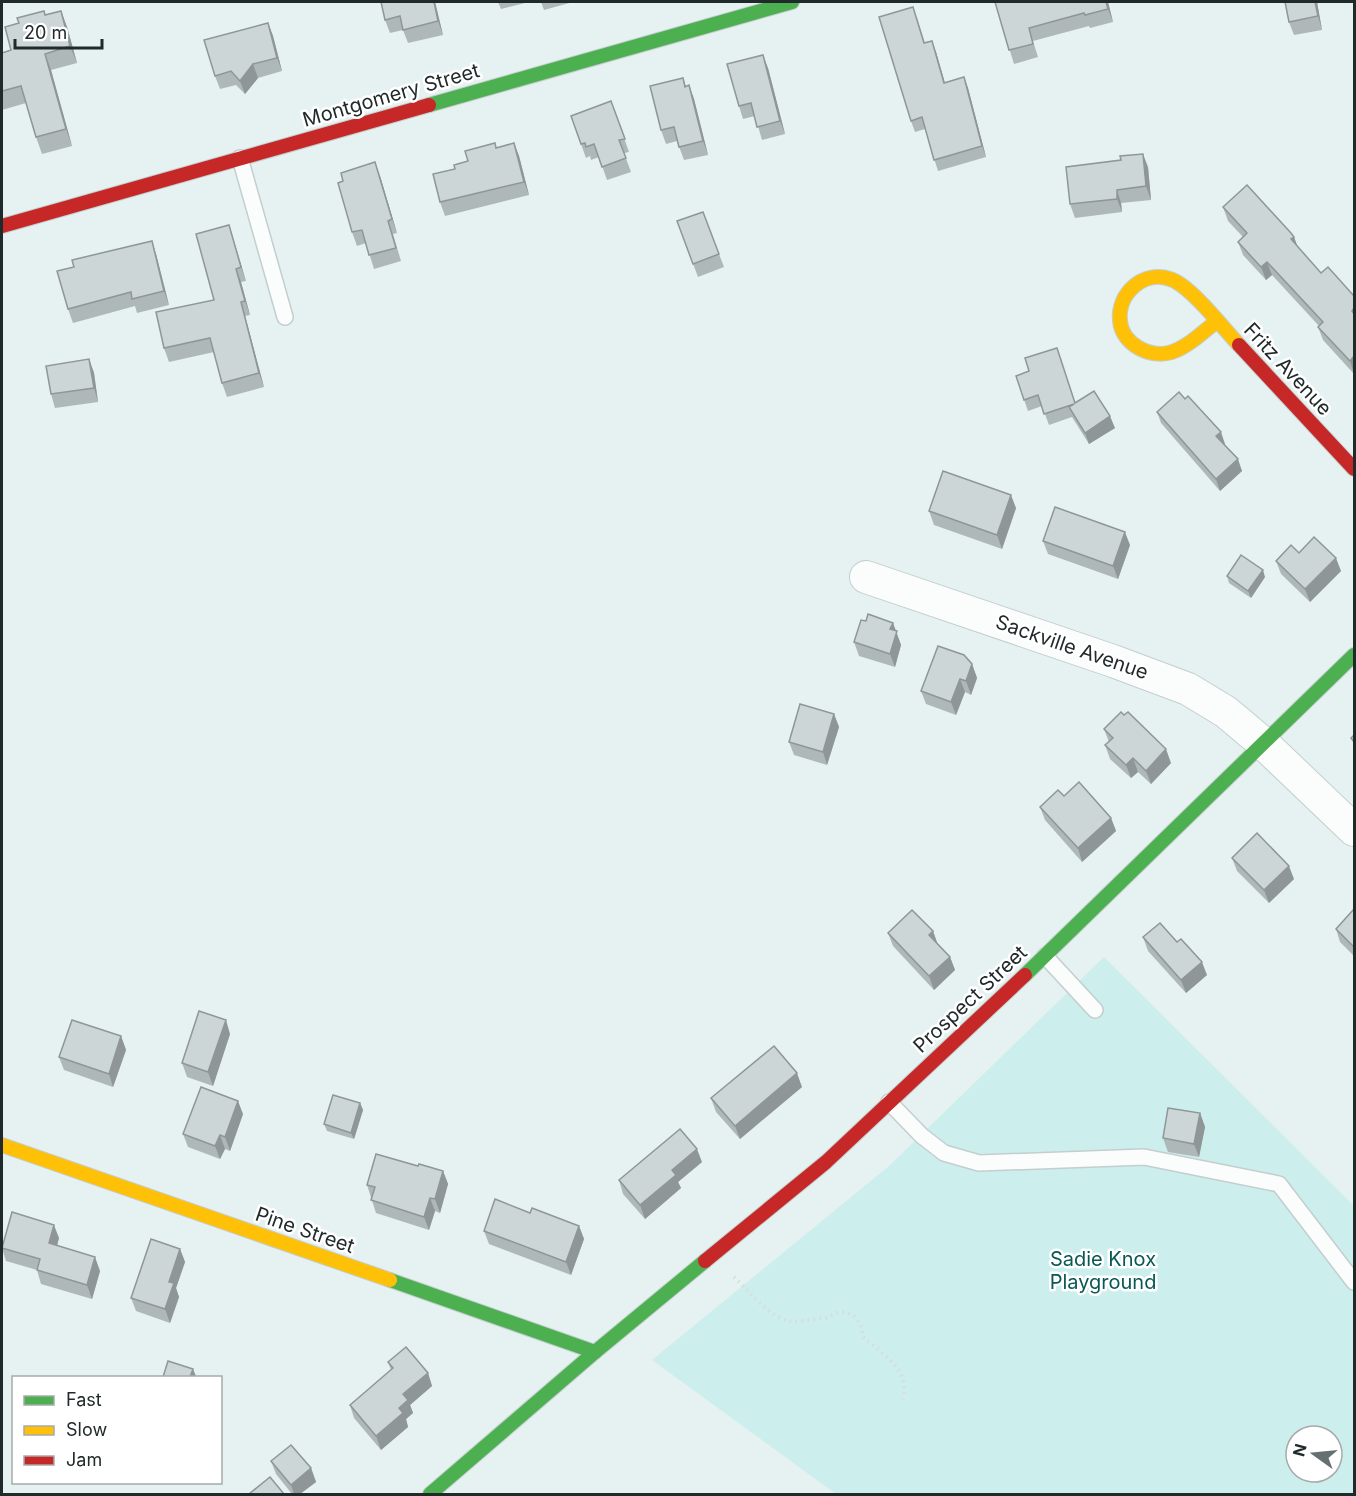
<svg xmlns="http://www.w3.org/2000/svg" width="1356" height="1496" font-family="Inter,sans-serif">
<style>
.green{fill:#cceeed;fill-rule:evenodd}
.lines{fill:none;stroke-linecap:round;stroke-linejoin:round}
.lane-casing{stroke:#c4cece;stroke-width:18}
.street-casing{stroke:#c4cece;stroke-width:34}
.fast-casing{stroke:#c4cece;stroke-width:16}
.slow-casing{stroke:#c4cece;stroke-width:16}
.jam-casing{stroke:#c4cece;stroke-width:16}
.path{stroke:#d8dcdc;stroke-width:4;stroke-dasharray:1.5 4.5;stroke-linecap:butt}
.lane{stroke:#fbfdfd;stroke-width:15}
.street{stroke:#fbfdfd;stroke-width:32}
.fast{stroke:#4caf50;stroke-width:14}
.slow{stroke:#ffc107;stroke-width:14}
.jam{stroke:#c62828;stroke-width:14}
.wall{fill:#afb8b8}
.shaded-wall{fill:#8f9696}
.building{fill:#ccd6d6;stroke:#8f9696;stroke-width:1.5}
.labels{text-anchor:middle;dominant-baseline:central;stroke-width:5;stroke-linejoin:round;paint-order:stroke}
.street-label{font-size:20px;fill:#212a2a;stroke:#fff}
.park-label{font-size:20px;fill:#0a5856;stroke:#fff}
</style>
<rect width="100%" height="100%" fill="#e5f2f1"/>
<path class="green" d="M1104 957 1354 1206V1494H836L652 1360 889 1166ZM1296 1436H1332V1472H1296Z"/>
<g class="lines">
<defs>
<g id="lane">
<polyline points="240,158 285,317"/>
<polyline points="1045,956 1095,1010"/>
<polyline points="889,1102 922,1136 944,1153 979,1163 1144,1157 1279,1184 1354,1282"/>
</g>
<polyline id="street" points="866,577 1113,661 1188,689 1226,712 1264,744 1354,830"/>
<g id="fast">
<polyline points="429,105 792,2"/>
<polyline points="1025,975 1354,655"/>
<polyline points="390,1280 595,1352"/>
<polyline points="430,1494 595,1352 705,1261"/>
</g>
<g id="slow">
<path d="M1217 321C1203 332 1189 346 1172 352 1150 359 1122 344 1120 321 1117 293 1144 270 1170 279 1190 285 1223 328 1239 345"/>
<polyline points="2,1145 390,1280"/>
</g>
<g id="jam">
<polyline points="2,226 429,105"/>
<polyline points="1239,345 1354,469"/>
<polyline points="705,1261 826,1162 1025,975"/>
</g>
</defs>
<use href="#lane" class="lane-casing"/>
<use href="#street" class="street-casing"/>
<use href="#fast" class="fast-casing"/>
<use href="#slow" class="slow-casing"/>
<use href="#jam" class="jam-casing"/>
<path class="path" d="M734 1277C750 1292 767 1315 788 1321 797 1323 814 1319 824 1318 829 1318 833 1314 837 1313 854 1310 862 1321 863 1337 882 1354 911 1369 903 1399"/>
<use href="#lane" class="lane"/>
<use href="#street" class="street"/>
<use href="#fast" class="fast"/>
<use href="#slow" class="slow"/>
<use href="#jam" class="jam"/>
</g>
<g class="wall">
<polygon points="381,2 435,2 443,35 408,43 403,30 390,33 385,20"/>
<polygon points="498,2 529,2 501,9"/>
<polygon points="541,2 573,2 544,10"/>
<polygon points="995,2 1108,2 1113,22 1090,28 1089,26 1033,41 1038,57 1014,64"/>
<polygon points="1285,2 1317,2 1322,30 1294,35 1289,22"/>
<polygon points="61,11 67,27 77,63 51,70 72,146 42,154 36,137 26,103 2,110 2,53 11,50 45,15"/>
<polygon points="917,18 925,43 936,52 945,83 964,77 968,88 986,157 938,171 925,129 915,132 911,121"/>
<polygon points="268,23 273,36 282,71 258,78 245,94 236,85 220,89 215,76"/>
<polygon points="768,68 785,134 762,140 755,116 743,119 739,106"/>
<polygon points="683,78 686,86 689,85 694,99 708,155 684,160 677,141 666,144 661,130"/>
<polygon points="611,101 629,152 624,153 631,172 607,180 599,157 591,160 590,156 586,158 571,116"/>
<polygon points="514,143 519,156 529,195 445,216 440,202 455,169 468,161 496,148"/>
<polygon points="1148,167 1151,200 1121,203 1122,212 1075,218 1070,204"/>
<polygon points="380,176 397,233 393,234 401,261 374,269 366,243 357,246 352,232"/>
<polygon points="1223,207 1294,237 1297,247 1321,273 1354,296 1354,374 1323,340 1318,327 1319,326 1272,275 1266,280 1243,255 1238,242 1243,237 1228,221"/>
<polygon points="677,221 719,254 724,267 698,277"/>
<polygon points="229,225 246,281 241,282 250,315 245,316 264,387 227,397 222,383 214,352 169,362 164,348 214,300"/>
<polygon points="156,254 169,305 137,313 135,306 73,323 68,309"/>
<polygon points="89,359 94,373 98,402 55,408 51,394"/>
<polygon points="1016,376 1076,403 1115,428 1089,444 1072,417 1049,425 1042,406 1028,411"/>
<polygon points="1157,412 1225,444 1224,444 1242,471 1220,491 1161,423"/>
<polygon points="1016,508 1002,549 934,525 929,511"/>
<polygon points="1043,541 1130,545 1118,579 1048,554"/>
<polygon points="1299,553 1341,571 1310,602 1281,574 1276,561"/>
<polygon points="1227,576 1265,577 1251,598 1229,583"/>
<polygon points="866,621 893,623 901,645 895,667 859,656 854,642"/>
<polygon points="972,664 977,678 971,695 965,692 956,715 926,704 921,691"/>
<polygon points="834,714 839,727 827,765 794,755 789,742"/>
<polygon points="1104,729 1171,763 1151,784 1138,772 1131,778 1110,759 1105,745 1109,742"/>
<polygon points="1064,796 1111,818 1116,831 1082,862 1045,820 1040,807"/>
<polygon points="1232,858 1294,879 1269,903 1237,871"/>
<polygon points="1354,909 1354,956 1340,942 1336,929"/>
<polygon points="933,931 937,943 950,957 955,970 934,990 893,946 888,933"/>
<polygon points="1143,937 1207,975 1186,993 1148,951"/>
<polygon points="230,1034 213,1086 187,1077 182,1063"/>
<polygon points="121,1036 126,1050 113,1087 64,1070 59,1057"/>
<polygon points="802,1087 740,1139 716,1112 711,1098"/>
<polygon points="360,1103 363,1110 354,1139 327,1131 324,1124"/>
<polygon points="1200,1113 1205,1127 1199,1157 1168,1152 1163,1138"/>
<polygon points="243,1114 230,1151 225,1149 220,1159 188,1147 183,1134"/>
<polygon points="702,1162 678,1182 681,1188 645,1219 623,1194 619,1180"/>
<polygon points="418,1166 443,1171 448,1184 440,1213 435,1211 429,1230 376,1213 367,1185"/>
<polygon points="530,1213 579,1226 584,1239 571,1275 489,1244 484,1231"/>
<polygon points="59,1238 57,1246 100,1271 92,1299 41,1284 37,1270 6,1261 2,1248 2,1247"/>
<polygon points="180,1249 185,1262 176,1288 179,1297 170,1323 136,1311 131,1298"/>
<polygon points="388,1362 428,1373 432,1386 410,1405 413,1413 406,1419 408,1427 381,1450 354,1418 350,1405 391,1370"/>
<polygon points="271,1461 311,1468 316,1482 300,1494 292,1494 276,1474"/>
</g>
<g class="shaded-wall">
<polygon points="434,2 435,2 443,35 438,21"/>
<polygon points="1106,2 1108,2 1113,22 1108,9"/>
<polygon points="1315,2 1317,2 1322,30 1318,16"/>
<polygon points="61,11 67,27 77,63 70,46"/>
<polygon points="268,23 273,36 282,71 277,58"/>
<polygon points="932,41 936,52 948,94 944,83"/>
<polygon points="45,54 51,70 72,146 66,129"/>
<polygon points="763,55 768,68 785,134 780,121"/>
<polygon points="253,64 258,78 245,94 240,81"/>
<polygon points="964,77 968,88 986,157 982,146"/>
<polygon points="689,85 694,99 708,155 703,141"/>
<polygon points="514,143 519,156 529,195 524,182"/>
<polygon points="1143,154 1148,167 1151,200 1146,186"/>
<polygon points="375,162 380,176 397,233 392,219"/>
<polygon points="1117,190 1121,203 1122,212 1117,199"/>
<polygon points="229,225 233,238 246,281 241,267"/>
<polygon points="1294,237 1299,250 1291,239"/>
<polygon points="152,241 156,254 169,305 164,291"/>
<polygon points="1267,262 1272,275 1266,280 1261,267"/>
<polygon points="236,269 241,282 250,315 245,301"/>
<polygon points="241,302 245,316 264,387 259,373"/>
<polygon points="1354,356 1354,374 1350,361"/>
<polygon points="89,359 94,373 98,402 94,388"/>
<polygon points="1110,416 1115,428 1089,444 1085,433"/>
<polygon points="1221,432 1225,444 1221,448 1216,436"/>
<polygon points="1238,459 1242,471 1220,491 1216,479"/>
<polygon points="1011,495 1016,508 1002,549 997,535"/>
<polygon points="1125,532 1130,545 1118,579 1113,566"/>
<polygon points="1336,558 1341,571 1310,602 1305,589"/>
<polygon points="1263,570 1265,577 1251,598 1248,591"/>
<polygon points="893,623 901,645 895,667 890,654 890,629"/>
<polygon points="972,664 977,678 971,695 966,681"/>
<polygon points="960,679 965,692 956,715 951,702"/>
<polygon points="834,714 839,727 827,765 823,752"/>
<polygon points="1166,749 1171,763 1151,784 1146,771"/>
<polygon points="1133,758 1138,772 1131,778 1126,765"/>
<polygon points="1111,818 1116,831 1082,862 1078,848"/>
<polygon points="1289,866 1294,879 1269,903 1264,890"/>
<polygon points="933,931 938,945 929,935"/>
<polygon points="950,957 955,970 934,990 929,976"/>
<polygon points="1202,962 1207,975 1186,993 1181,980"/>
<polygon points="226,1020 230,1034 213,1086 208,1072"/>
<polygon points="121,1036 126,1050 113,1087 109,1074"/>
<polygon points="797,1073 802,1087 740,1139 735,1126"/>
<polygon points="238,1101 243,1114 230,1151 225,1137"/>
<polygon points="360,1103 363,1110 354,1139 351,1133"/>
<polygon points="1200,1113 1205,1127 1199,1157 1194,1144"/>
<polygon points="220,1135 225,1149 220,1159 215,1146"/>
<polygon points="697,1149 702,1162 678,1182 681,1188 645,1219 640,1205 672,1170"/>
<polygon points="443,1171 448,1184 440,1213 435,1199"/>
<polygon points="430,1198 435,1211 429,1230 424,1217"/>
<polygon points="54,1225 59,1238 54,1257 49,1243"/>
<polygon points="579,1226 584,1239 571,1275 566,1262"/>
<polygon points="180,1249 185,1262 176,1288 179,1297 170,1323 165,1309 169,1282"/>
<polygon points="95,1257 100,1271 92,1299 87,1285"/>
<polygon points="193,1369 196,1376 195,1377 190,1377"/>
<polygon points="428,1373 432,1386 410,1405 413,1413 406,1419 408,1427 381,1450 376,1436 403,1394"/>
<polygon points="311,1468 316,1482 300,1494 294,1494 291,1485"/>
</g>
<g class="building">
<polygon points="381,2 434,2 438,21 403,30 400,16 385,20"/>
<polygon points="995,2 1106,2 1108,9 1085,15 1084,13 1029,28 1033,44 1009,50"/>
<polygon points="1285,2 1315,2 1318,16 1289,22"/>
<polygon points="913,7 924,43 932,41 944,83 964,77 982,146 934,160 922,117 911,121 879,17"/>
<polygon points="44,11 45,15 61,11 70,46 45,54 66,129 36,137 21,86 2,91 2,53 11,50 5,27 19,23 17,18"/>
<polygon points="268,23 277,58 253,64 240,81 231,71 215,76 204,40"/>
<polygon points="763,55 780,121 757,127 751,103 739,106 727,64"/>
<polygon points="683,78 685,87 689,85 703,141 679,147 674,127 661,130 650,86"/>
<polygon points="611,101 625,139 619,140 626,158 602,167 594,144 586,147 585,143 581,144 571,116"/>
<polygon points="495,143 496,148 514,143 524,182 440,202 433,174 455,169 454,165 468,161 465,151"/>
<polygon points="1143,154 1146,186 1117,190 1117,199 1070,204 1066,167 1121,160 1120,156"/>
<polygon points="375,162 392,219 388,221 396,248 369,255 362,230 352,232 338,183 343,181 341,173"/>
<polygon points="1247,185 1291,233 1294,237 1291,239 1321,273 1328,267 1354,296 1354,308 1352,311 1354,314 1354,356 1350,361 1318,327 1323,322 1267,262 1261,267 1238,242 1247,233 1223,207"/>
<polygon points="703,212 719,254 693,264 677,221"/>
<polygon points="229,225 241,267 236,269 245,301 241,302 259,373 222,383 210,338 164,348 156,312 214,300 196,234"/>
<polygon points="152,241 164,291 132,299 131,292 68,309 57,271 74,267 72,260"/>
<polygon points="1057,348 1075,403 1094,391 1110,416 1085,433 1069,407 1074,404 1044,414 1038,395 1024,400 1016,376 1029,371 1025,358"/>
<polygon points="89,359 94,388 51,394 46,366"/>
<polygon points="1179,392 1185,399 1188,396 1221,432 1216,436 1238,459 1216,479 1157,412"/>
<polygon points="943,471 1011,495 997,535 929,511"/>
<polygon points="1055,507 1125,532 1113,566 1043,541"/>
<polygon points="1314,537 1336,558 1305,589 1276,561 1291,545 1299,553"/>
<polygon points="1241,555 1263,570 1248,591 1227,576"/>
<polygon points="868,614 893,623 890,629 897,631 890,654 854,642 861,620 866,621"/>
<polygon points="938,646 964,655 972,664 966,681 960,679 951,702 921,691"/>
<polygon points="800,704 834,714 823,752 789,742"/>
<polygon points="1121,712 1124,715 1128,712 1166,749 1146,771 1133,758 1126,765 1105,745 1113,738 1104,729"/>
<polygon points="1354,735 1354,742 1351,738"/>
<polygon points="1079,782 1111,818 1078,848 1040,807 1058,790 1064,796"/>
<polygon points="1257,833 1289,866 1264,890 1232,858"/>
<polygon points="1354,909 1354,947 1336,929"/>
<polygon points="912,910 933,931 929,935 950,957 929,976 888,933"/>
<polygon points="1160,923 1177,942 1181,939 1202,962 1181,980 1143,937"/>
<polygon points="199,1011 226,1020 208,1072 182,1063"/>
<polygon points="72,1020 121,1036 109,1074 59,1057"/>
<polygon points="774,1046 797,1073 735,1126 711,1098"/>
<polygon points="201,1087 238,1101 225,1137 220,1135 215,1146 183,1134"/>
<polygon points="333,1095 360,1103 351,1133 324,1124"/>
<polygon points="1168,1108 1200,1113 1194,1144 1163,1138"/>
<polygon points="680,1129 697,1149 672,1170 676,1175 640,1205 619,1180"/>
<polygon points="376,1154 418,1166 419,1164 443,1171 435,1199 430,1198 424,1217 371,1200 375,1187 367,1185"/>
<polygon points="495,1199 530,1213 532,1208 579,1226 566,1262 484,1231"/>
<polygon points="12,1212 54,1225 49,1243 95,1257 87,1285 37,1270 40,1259 2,1248"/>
<polygon points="151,1239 180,1249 169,1282 174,1283 165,1309 131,1298"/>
<polygon points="406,1347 428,1373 403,1394 408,1400 399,1408 403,1413 376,1436 350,1405 393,1368 388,1362"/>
<polygon points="168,1361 193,1369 190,1377 163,1377"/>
<polygon points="291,1445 311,1468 291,1485 271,1461"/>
<polygon points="270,1477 284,1494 249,1494"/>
</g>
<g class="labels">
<g class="street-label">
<text transform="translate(391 95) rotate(-16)">Montgomery Street</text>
<text transform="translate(1288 369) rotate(47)">Fritz Avenue</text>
<text transform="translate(1072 647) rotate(19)">Sackville Avenue</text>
<text transform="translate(970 999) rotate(-43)">Prospect Street</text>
<text transform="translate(305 1230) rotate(19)">Pine Street</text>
</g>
<g class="park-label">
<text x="1103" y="1259">Sadie Knox<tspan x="1103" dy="23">Playground</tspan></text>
</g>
</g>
<rect width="1356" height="1496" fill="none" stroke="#212a2a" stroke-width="6"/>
<rect x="12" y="1376" width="210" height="108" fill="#ffffff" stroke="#a6aaaa" stroke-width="1.5"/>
<rect x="24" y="1396" width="30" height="9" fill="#4caf50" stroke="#a6aaaa" stroke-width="1.5"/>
<text x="66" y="1406" font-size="18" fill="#212a2a">Fast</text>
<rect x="24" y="1426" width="30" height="9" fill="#ffc107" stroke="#a6aaaa" stroke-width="1.5"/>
<text x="66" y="1436" font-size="18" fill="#212a2a">Slow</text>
<rect x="24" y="1456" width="30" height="9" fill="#c62828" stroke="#a6aaaa" stroke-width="1.5"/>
<text x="66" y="1466" font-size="18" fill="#212a2a">Jam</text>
<g transform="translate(1314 1454) rotate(285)"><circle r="28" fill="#ffffff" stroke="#a6aaaa" stroke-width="1.5"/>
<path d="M0-4.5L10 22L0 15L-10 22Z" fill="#667070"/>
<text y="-9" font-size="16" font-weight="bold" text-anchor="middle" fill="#212a2a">N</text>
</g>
<path d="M15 39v9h87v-9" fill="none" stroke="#212a2a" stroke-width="3"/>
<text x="24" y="39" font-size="18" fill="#212a2a" stroke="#ffffff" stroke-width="4.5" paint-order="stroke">20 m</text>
</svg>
